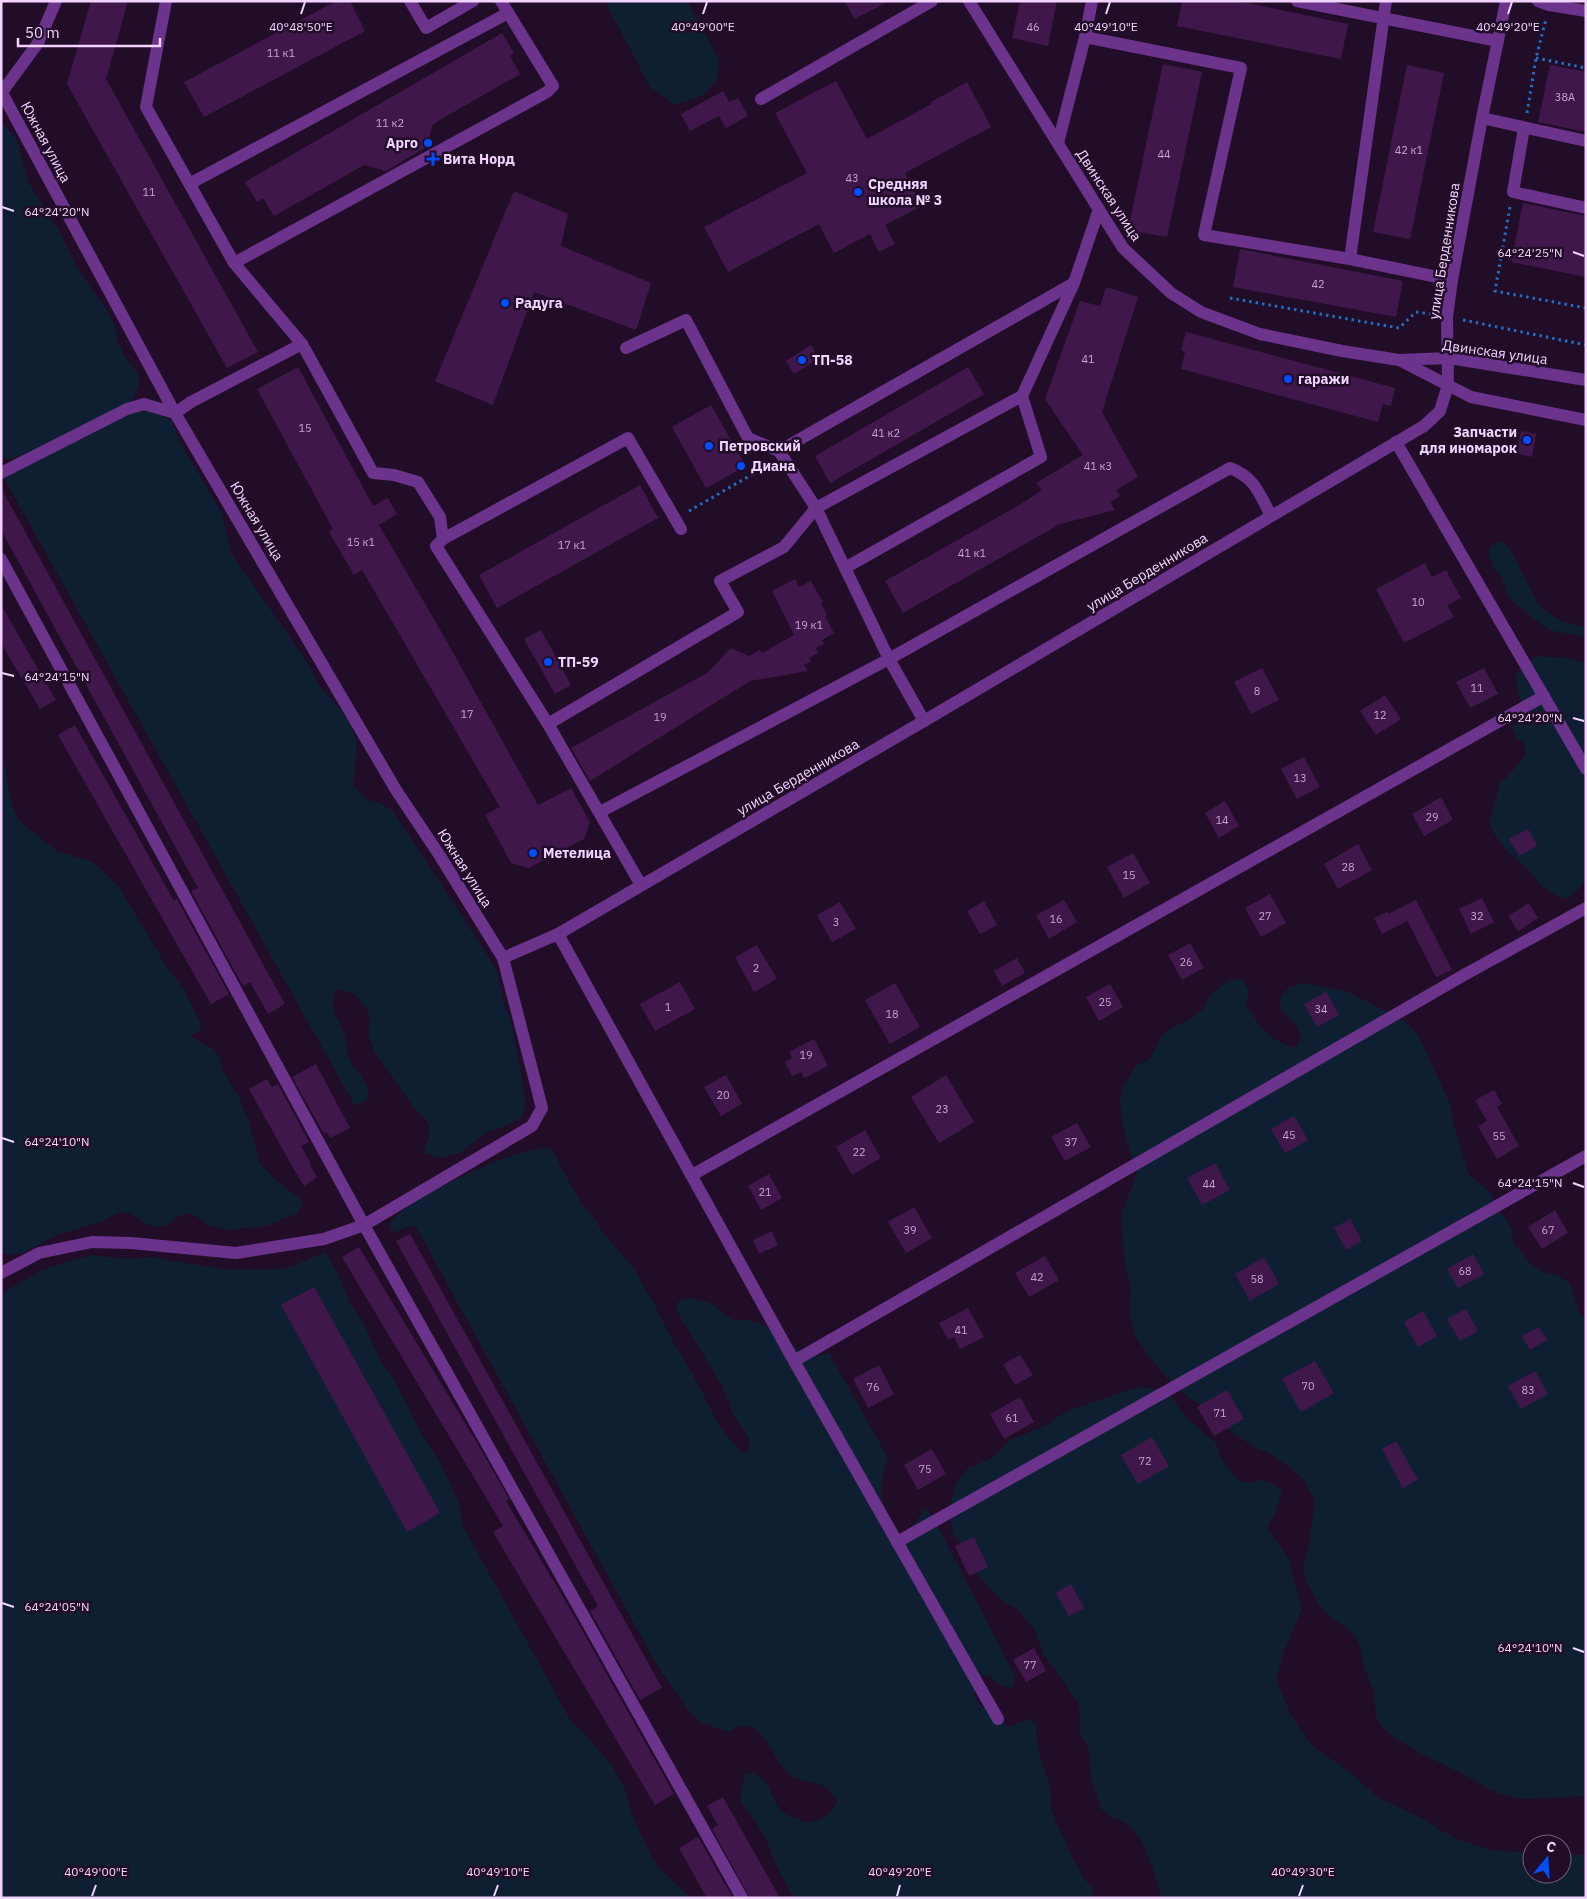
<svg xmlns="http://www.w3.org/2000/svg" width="1587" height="1899" font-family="'IBM Plex Sans',sans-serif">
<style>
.green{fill:#0f1f32}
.building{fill:#40174b}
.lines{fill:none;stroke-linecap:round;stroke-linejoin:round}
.path{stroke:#236ec4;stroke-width:3;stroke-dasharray:2.5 4;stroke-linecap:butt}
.minor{stroke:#6b338b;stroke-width:12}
.ticks{fill:none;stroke:#f2d4ff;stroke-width:2}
.poi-dot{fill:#004eff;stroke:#220d28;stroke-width:2}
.labels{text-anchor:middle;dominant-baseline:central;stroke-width:5;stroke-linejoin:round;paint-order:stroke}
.number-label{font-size:11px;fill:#c6a5d2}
.street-label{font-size:14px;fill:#f2d4ff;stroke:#220d28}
.poi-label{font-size:14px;font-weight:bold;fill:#f2d4ff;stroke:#220d28;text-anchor:start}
.ticks-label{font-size:12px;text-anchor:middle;fill:#f2d4ff;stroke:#220d28;stroke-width:5;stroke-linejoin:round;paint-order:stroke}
</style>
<rect width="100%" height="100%" fill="#220d28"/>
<g class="green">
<polygon points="605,1 687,1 719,60 717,80 703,95 675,105 650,87"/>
<polygon points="1,122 17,140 28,182 60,233 77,268 108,312 115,327 118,343 127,360 138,374 139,384 131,402 39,449 13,458 1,459"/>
<path d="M144 410C160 415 176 416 177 437L222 514 231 553 309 665 319 686 343 712 351 726 356 739V753L353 783 357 790 367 800 380 803 392 810 497 970 504 1004 512 1024 526 1105 521 1118 510 1124 486 1133 458 1154 439 1158 423 1152 429 1136V1124L410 1102 375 1052 368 1035 370 1017 368 1011 355 994 337 989C325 1005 340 1020 345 1036 347 1043 346 1052 349 1059 356 1073 372 1084 367 1100L355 1106 4 478 129 413Z"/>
<path d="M1502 542 1509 547 1538 604C1550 618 1568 624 1586 627V637L1549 630 1515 604 1508 595 1502 577 1495 571 1488 553 1493 544Z"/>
<path d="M1536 656 1566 658 1586 663V877L1582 886 1569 898 1559 897 1541 886 1529 870 1506 850 1493 832 1489 823 1500 784 1521 762 1526 753 1524 743 1516 737 1512 728 1523 711C1521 698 1516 688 1516 675Z"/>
<polygon points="1,743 11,803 20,822 57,851 93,862 119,887 168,969 183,988 200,1022 201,1030 189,1036 214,1049 220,1059 222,1069 239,1098 248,1119 260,1164 276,1180 303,1201 298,1213 267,1226 226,1230 208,1225 193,1214 183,1214 166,1225 155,1227 146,1224 129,1213 119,1212 101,1222 57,1235 23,1253 8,1255 1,1253"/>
<path d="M1242 979 1249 991 1246 1004C1262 1030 1265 1038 1296 1048L1301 1037 1297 1026 1280 1009 1281 996 1289 987 1301 983 1346 991 1396 1016 1409 1025 1419 1037 1451 1106 1452 1119 1468 1174 1490 1192 1496 1206 1512 1229 1513 1243 1532 1265 1544 1272 1557 1275 1570 1284 1578 1310 1586 1320V1795L1583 1796 1528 1799 1515 1798 1491 1790 1469 1777 1422 1754 1393 1737 1382 1727 1376 1716 1374 1691 1364 1668 1360 1645 1353 1633 1326 1613 1317 1601 1306 1580 1303 1568 1309 1544 1315 1502 1305 1481 1288 1466 1267 1452 1255 1447 1234 1434 1214 1419 1206 1409 1178 1390 1151 1359 1136 1337 1130 1315 1129 1301 1131 1289 1125 1263 1121 1215 1135 1179 1137 1167 1131 1156 1122 1122 1120 1099 1123 1087 1137 1065 1149 1060 1161 1037 1170 1029 1193 1018 1202 1010 1211 994 1229 980Z"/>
<path d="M551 1148 582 1205 593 1216 601 1230 636 1271 643 1286 652 1300 672 1340 692 1373 720 1427 742 1453 750 1449 749 1439 733 1414 722 1385 679 1315 676 1304 683 1298C693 1299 704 1300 713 1305 720 1309 726 1318 735 1320 736 1320 742 1320 743 1320 751 1320 765 1325 772 1330 791 1341 805 1362 829 1353L888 1458C878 1482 878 1517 900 1534L908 1532 925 1509 933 1517 1015 1676 1013 1688 998 1684 989 1676 979 1675 974 1697 980 1705 994 1710 1008 1727 1028 1719 1036 1723V1736L1040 1758 1049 1782 1051 1810 1072 1857 1084 1879 1091 1887 1095 1898H794L778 1869 767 1842 756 1822 742 1803 740 1793 746 1773H755L767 1784 778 1807 785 1814 807 1823C822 1820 832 1815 837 1800 833 1795 828 1789 823 1786 815 1781 802 1782 793 1777 776 1767 767 1728 746 1726 740 1725 733 1729 728 1732L701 1722 693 1716 657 1665 416 1227 410 1226 392 1233 390 1223C408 1197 500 1157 532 1150 538 1149 545 1149 551 1148Z"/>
<polygon points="325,1252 335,1268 351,1305 363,1323 380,1360 393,1378 421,1433 443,1468 459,1504 463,1526 570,1720 581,1730 613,1767 626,1792 633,1818 652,1858 660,1869 691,1898 1,1898 1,1294 42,1270 90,1255 128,1259 149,1257 223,1269 277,1269 289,1268"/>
<polygon points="1138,1387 1162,1390 1171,1397 1187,1418 1215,1442 1223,1462 1238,1480 1249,1483 1261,1480 1272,1484 1282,1490 1275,1513 1267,1528 1288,1558 1302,1609 1283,1653 1276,1679 1291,1716 1312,1746 1351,1773 1379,1798 1423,1819 1454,1838 1490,1850 1532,1853 1532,1874 1562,1874 1562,1854 1586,1855 1586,1898 1162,1898 1154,1872 1143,1843 1134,1831 1124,1822 1111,1817 1101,1809 1091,1778 1089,1749 1080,1734 1079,1703 1044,1655 1034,1629 1016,1608 1004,1602 993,1592 975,1571 962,1546 953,1535 951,1520 951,1506 953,1492 959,1479 968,1468 992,1458 1001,1450 1010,1440 1045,1426 1067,1411"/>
</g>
<g class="building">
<polygon points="91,1 128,1 106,79 258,352 227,368 67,84"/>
<polygon points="336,1 350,1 365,31 204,117 184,82"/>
<polygon points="844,1 889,1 855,19"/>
<polygon points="1020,1 1057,1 1048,46 1012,38"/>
<polygon points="1182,1 1238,1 1348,24 1341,59 1177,26"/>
<polygon points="502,33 514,53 510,56 520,74 433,124 426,147 386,171 364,165 274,216 263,198 257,202 245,182"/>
<polygon points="1163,64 1202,72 1167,237 1128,230"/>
<polygon points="1407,65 1444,73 1410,239 1373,232"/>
<polygon points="1550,65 1586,72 1586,132 1538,122"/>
<polygon points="836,81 867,139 932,104 931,102 967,82 991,127 905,173 922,206 885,225 895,244 879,252 870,234 834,253 819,224 728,272 704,227 807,173 775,113"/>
<polygon points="723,91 729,102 738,98 748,116 726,128 719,116 690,131 681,114"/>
<polygon points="514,191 568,214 561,246 651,283 636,330 534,292 493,405 435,381"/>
<polygon points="1523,203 1586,216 1586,277 1511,262"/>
<polygon points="1240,249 1403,281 1396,317 1233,287"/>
<polygon points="1106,287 1138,297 1102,412 1138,477 1116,490 1120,496 1110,502 1115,510 1060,524 903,613 885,581 1021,504 1042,490 1036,483 1083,455 1045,399 1080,301 1100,306"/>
<polygon points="1186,332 1395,388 1391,406 1383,404 1378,422 1181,369 1185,352 1181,350"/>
<polygon points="811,345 819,358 794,374 786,361"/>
<polygon points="298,367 373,506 388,498 397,514 379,525 442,633 538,805 571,788 590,822 584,839 529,868 511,863 485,815 500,807 362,570 354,575 329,532 333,529 257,389"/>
<polygon points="968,367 984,394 830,483 815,456"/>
<polygon points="711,405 746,466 706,488 672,427"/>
<polygon points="1521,431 1536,434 1532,457 1516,453"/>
<polygon points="640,485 658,518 497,608 479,575"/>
<polygon points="1,488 285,1004 268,1014 250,982 243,986 191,891 198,888 1,530"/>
<polygon points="1425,563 1432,577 1446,570 1461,598 1447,605 1454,617 1404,643 1376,589"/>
<polygon points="795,579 799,587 811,581 823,602 821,603 827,615 825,616 834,633 822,640 824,644 816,648 818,653 809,658 811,661 804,665 808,671 750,681 590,781 571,748 707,673 731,648 749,656 760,650 762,653 794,635 772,591"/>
<polygon points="1,605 56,700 40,709 1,643"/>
<polygon points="541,630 571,685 555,694 524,639"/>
<polygon points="1262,668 1279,700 1251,714 1234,682"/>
<polygon points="1484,668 1498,694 1470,708 1456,682"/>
<polygon points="1385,695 1401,719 1376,735 1360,711"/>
<polygon points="75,725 174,901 177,899 229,994 211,1004 58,735"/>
<polygon points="1304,757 1320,787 1297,799 1281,769"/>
<polygon points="1441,797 1453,820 1424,836 1412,814"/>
<polygon points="1225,801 1239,826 1219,838 1205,813"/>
<polygon points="1528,829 1537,846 1519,856 1509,839"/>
<polygon points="1358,844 1372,870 1338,889 1324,864"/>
<polygon points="1133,853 1150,883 1124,898 1107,867"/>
<polygon points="1270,894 1286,923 1261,937 1245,908"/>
<polygon points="1482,898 1494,922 1471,934 1459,909"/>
<polygon points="1064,900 1077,922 1049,939 1036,915"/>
<polygon points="1416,900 1452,970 1436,977 1408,922 1407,921 1382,934 1374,918 1387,912 1388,914"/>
<polygon points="984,901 997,925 980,934 967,911"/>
<polygon points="840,902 856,929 832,942 817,915"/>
<polygon points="1529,903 1538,918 1518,931 1508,916"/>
<polygon points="1190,943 1204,968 1182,980 1168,955"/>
<polygon points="757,945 777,979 754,992 735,957"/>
<polygon points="1017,958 1025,973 1002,986 994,971"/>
<polygon points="680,982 695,1009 655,1031 640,1004"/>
<polygon points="895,983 920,1027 890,1044 865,1000"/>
<polygon points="1110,984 1123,1007 1099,1021 1086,997"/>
<polygon points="1326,992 1339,1015 1317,1027 1304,1004"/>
<polygon points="814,1039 828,1066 804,1078 801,1072 792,1076 785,1062 792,1058 789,1052"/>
<polygon points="316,1064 350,1128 330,1138 327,1132 324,1134 292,1077"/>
<polygon points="726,1075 742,1104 721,1116 704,1087"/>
<polygon points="946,1075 974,1122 939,1143 911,1097"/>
<polygon points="267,1079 272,1087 278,1084 309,1142 301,1146 311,1164 310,1165 317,1177 304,1186 292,1166 249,1089"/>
<polygon points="1494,1090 1502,1104 1497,1107 1519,1146 1497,1159 1478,1126 1487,1121 1475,1100"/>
<polygon points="1294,1116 1308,1140 1285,1153 1271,1129"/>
<polygon points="1077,1123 1091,1147 1065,1161 1051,1137"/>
<polygon points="865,1130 881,1158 852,1175 836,1147"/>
<polygon points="1215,1163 1230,1190 1202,1205 1187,1178"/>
<polygon points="769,1174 782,1198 761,1210 748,1186"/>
<polygon points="914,1207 932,1238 906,1253 888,1222"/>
<polygon points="1555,1210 1568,1233 1542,1249 1528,1227"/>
<polygon points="1350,1219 1362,1241 1346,1250 1334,1228"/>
<polygon points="772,1231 778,1245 759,1254 753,1240"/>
<polygon points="410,1234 662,1688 640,1700 590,1611 598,1606 396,1241"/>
<polygon points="359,1247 483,1453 509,1499 506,1501 573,1614 674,1794 655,1805 493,1532 503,1526 342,1257"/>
<polygon points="1473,1254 1484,1274 1458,1288 1447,1269"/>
<polygon points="1045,1256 1059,1280 1029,1297 1015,1273"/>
<polygon points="1264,1257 1279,1284 1250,1301 1235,1274"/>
<polygon points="314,1287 440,1513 407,1532 281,1305"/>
<polygon points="968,1308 984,1337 960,1349 954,1337 948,1340 939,1323"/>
<polygon points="1466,1309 1478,1331 1460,1341 1447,1319"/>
<polygon points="1423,1311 1437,1336 1418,1347 1404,1322"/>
<polygon points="1539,1327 1547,1340 1530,1350 1522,1336"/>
<polygon points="1020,1355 1033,1375 1015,1385 1003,1364"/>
<polygon points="1315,1361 1334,1393 1301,1412 1282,1379"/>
<polygon points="879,1365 894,1394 868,1408 853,1379"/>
<polygon points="1535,1371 1548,1394 1521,1409 1508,1386"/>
<polygon points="1227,1390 1244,1419 1214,1436 1197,1407"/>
<polygon points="1020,1397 1034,1422 1004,1439 990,1414"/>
<polygon points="1152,1437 1169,1466 1138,1484 1121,1455"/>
<polygon points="1396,1441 1418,1480 1403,1488 1382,1449"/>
<polygon points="932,1449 946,1474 918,1490 904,1465"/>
<polygon points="974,1537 988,1567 969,1576 955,1546"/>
<polygon points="1071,1584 1084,1608 1069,1616 1056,1593"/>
<polygon points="1034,1648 1046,1671 1026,1682 1013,1660"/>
<polygon points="723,1797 780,1898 750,1898 712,1829 718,1825 707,1806"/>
<polygon points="698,1837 733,1898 707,1898 679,1848"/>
</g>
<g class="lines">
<g class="path">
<polyline points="1536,58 1586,68"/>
<polyline points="1527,113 1536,58 1546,19"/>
<polyline points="1510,207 1495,291 1586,308"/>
<polyline points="1230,298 1399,328 1416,312 1432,314"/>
<polyline points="1463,320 1586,345"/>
<polyline points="689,511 770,464"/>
</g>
<g class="minor">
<polyline points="166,1 146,107 234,263 302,344 373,473 394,475 418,482 440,517 443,539"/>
<polyline points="410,1 426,28 473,1"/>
<polyline points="969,1 1123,248 1171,293 1201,312 1260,334 1342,351 1399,360 1449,358 1586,380"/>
<polyline points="1297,1 1498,41"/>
<polyline points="1538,1 1549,5 1586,11"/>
<polyline points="1085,37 1241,68 1204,235 1350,259 1452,280"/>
<polyline points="1,91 175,413 396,790 440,856 503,958 542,1108 532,1126 364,1225 324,1239 236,1253 131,1243 92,1242 39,1253 1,1273"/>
<polyline points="2,92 38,43 56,1"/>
<polyline points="761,99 932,1"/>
<polyline points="1482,118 1586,141"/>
<polyline points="1524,128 1513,192 1586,208"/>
<polyline points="1058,143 1085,37 1092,1"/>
<polyline points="191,183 508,13"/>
<polyline points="1350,259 1386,1"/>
<polyline points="234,263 547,92 553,86 501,1"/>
<polyline points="626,348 686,320 748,438 779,451"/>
<polyline points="1401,361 1471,397 1586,420"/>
<polyline points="1396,442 1586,769"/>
<polyline points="1,473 127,409 144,404 175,413 191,402 302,344"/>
<polyline points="1,559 364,1225 742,1898"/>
<polyline points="845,568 1041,457 1022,396"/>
<polyline points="924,721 889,659 816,508 779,451 1074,283"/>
<polyline points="548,724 738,612 720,581 784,547 816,508 1022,396 1074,283 1099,209"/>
<path d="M600 812 889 659 1230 468C1255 477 1260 495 1271 516"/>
<polyline points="641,885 548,724 436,546 443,539 628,438 681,529"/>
<polyline points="558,934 794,1361 998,1719"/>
<polyline points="503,958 558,934 924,721 1424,426 1440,411 1448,385 1447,317 1452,280 1482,118 1506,1"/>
<polyline points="692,1175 1544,696"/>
<polyline points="794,1361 1464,975 1586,908"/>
<polyline points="897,1542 1586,1156"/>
</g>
</g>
<path class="ticks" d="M301 14 305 2M703 14 707 2M1106 14 1110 2M1508 14 1512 2M2 207 14 211M1573 252 1584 256M2 673 14 676M1573 718 1584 721M2 1138 14 1142M1573 1183 1584 1187M2 1603 14 1607M1573 1648 1584 1652M92 1896 96 1885M494 1896 498 1885M897 1896 900 1885M1299 1896 1303 1885"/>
<g class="poi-dot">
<circle cx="428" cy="143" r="5"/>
<path d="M430.5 151.5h5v5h5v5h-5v5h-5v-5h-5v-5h5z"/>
<circle cx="858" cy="192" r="5"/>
<circle cx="505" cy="303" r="5"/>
<circle cx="802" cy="360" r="5"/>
<circle cx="1288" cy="379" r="5"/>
<circle cx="1527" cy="440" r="5"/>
<circle cx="709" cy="446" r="5"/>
<circle cx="741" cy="466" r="5"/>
<circle cx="548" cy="662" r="5"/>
<circle cx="533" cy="853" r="5"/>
</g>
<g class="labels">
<g class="number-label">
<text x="1033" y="27">46</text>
<text x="281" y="53">11 к1</text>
<text x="1565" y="97">38А</text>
<text x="390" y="123">11 к2</text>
<text x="1409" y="150">42 к1</text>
<text x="1164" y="154">44</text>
<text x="852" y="178">43</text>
<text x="149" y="192">11</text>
<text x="1318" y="284">42</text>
<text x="1088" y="359">41</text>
<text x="305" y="428">15</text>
<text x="886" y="433">41 к2</text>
<text x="1098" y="466">41 к3</text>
<text x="361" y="542">15 к1</text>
<text x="572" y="545">17 к1</text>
<text x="972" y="553">41 к1</text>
<text x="1418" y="602">10</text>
<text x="809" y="625">19 к1</text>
<text x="1477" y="688">11</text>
<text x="1257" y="691">8</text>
<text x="467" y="714">17</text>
<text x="1380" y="715">12</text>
<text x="660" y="717">19</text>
<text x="1300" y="778">13</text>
<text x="1432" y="817">29</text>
<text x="1222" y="820">14</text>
<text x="1348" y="867">28</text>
<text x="1129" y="875">15</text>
<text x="1265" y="916">27</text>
<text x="1477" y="916">32</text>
<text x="1056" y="919">16</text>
<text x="836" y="922">3</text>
<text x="1186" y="962">26</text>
<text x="756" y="968">2</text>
<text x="1105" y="1002">25</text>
<text x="668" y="1007">1</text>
<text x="1321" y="1009">34</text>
<text x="892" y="1014">18</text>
<text x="806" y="1055">19</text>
<text x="723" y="1095">20</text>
<text x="942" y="1109">23</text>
<text x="1289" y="1135">45</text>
<text x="1499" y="1136">55</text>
<text x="1071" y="1142">37</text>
<text x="859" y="1152">22</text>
<text x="1209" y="1184">44</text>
<text x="765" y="1192">21</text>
<text x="910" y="1230">39</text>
<text x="1548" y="1230">67</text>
<text x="1465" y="1271">68</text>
<text x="1037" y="1277">42</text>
<text x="1257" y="1279">58</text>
<text x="961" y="1330">41</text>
<text x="1308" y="1386">70</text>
<text x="873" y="1387">76</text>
<text x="1528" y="1390">83</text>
<text x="1220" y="1413">71</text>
<text x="1012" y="1418">61</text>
<text x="1145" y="1461">72</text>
<text x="925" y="1469">75</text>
<text x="1030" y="1665">77</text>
</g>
<g class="street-label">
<text transform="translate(46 142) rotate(62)">Южная улица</text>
<text transform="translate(1109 195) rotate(57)">Двинская улица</text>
<text transform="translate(1444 251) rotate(-81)">улица Берденникова</text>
<text transform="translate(1495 352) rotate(8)">Двинская улица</text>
<text transform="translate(257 521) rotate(59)">Южная улица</text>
<text transform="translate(1147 572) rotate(-31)">улица Берденникова</text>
<text transform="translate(798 777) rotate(-30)">улица Берденникова</text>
<text transform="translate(465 868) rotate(58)">Южная улица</text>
</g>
<g class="poi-label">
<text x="418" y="143" text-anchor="end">Арго</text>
<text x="443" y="159">Вита Норд</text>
<text x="868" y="184">Средняя<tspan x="868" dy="16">школа № 3</tspan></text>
<text x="515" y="303">Радуга</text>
<text x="812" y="360">ТП-58</text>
<text x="1298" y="379">гаражи</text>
<text x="1517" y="432" text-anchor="end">Запчасти<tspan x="1517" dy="16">для иномарок</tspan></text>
<text x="719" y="446">Петровский</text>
<text x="751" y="466">Диана</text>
<text x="558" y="662">ТП-59</text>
<text x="543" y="853">Метелица</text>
</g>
</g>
<g class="ticks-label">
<text x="301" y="31">40°48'50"E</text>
<text x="703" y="31">40°49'00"E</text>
<text x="1106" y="31">40°49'10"E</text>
<text x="1508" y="31">40°49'20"E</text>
<text x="57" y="216">64°24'20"N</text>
<text x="1530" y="257">64°24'25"N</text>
<text x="57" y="681">64°24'15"N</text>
<text x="1530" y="722">64°24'20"N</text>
<text x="57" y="1146">64°24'10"N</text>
<text x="1530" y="1187">64°24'15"N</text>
<text x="57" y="1611">64°24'05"N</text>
<text x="1530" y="1652">64°24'10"N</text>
<text x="96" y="1876">40°49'00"E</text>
<text x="498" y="1876">40°49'10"E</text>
<text x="900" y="1876">40°49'20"E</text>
<text x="1303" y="1876">40°49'30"E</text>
</g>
<rect width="1587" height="1899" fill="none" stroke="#f2d4ff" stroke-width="5"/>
<g transform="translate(1547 1859) rotate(18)"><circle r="24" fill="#220d28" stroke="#755d7e"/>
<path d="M0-4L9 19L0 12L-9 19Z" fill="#004eff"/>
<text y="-8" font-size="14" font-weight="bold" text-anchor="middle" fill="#f2d4ff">С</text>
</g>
<path d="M18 38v8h142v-8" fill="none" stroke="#f2d4ff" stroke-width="2.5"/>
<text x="25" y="38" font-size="15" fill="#f2d4ff" stroke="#220d28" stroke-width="4" paint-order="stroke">50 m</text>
</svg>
